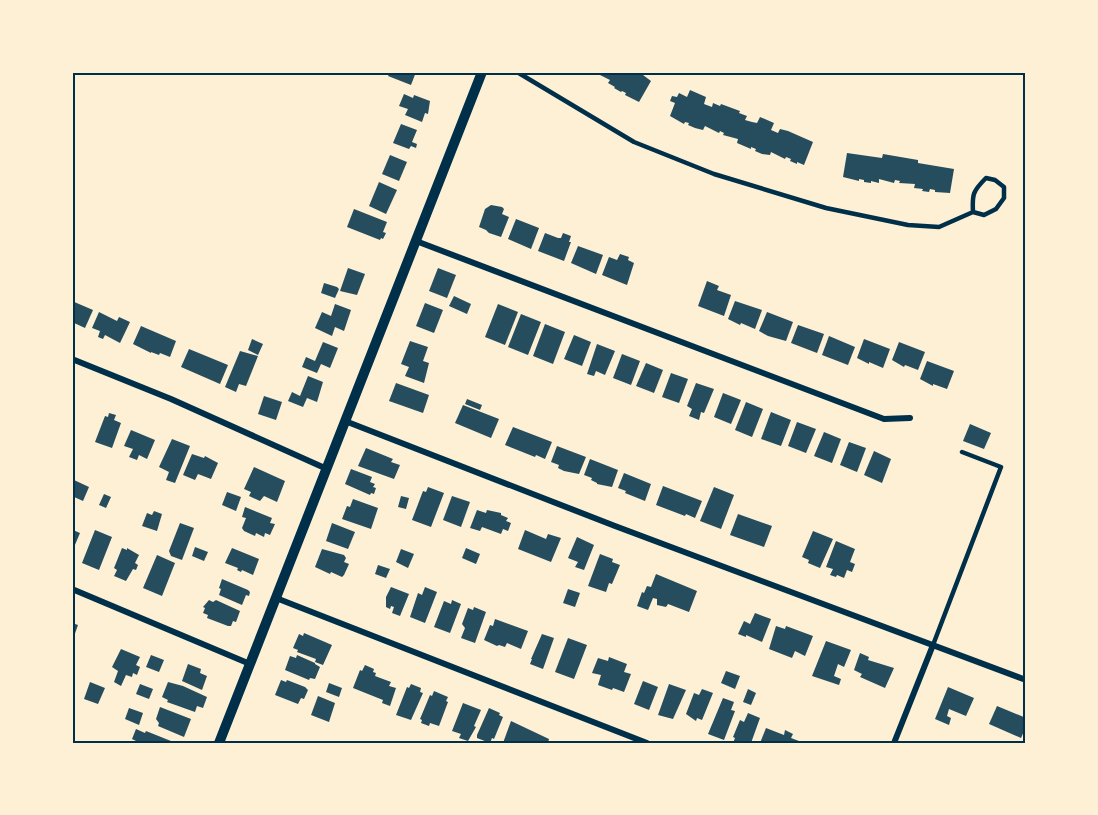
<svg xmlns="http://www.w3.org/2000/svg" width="1098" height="815" font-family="Roboto,sans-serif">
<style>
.building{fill:#264d5e}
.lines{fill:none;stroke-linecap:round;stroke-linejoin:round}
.service{stroke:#003049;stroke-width:4.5}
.minor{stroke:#003049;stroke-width:6}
.tertiary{stroke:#003049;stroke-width:10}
.neatline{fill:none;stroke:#003049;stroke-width:2}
</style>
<rect width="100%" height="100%" fill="#fdf0d5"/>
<g class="building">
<polygon points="390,72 416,72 411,85 388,76"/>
<polygon points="594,72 639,72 651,81 639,102 625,95 626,93 622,91 621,92 614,88 615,87 608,83 610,80"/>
<polygon points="690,90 706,97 704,104 712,107 713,103 720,106 721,104 740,111 739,113 747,116 745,120 752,122 757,123 760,117 774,123 771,130 778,133 780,129 788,131 813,142 804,165 797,162 797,164 790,161 791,159 786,157 785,159 771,152 770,155 762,154 755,151 756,149 751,147 751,149 737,143 738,139 723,135 724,133 720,131 719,133 705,126 703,130 695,128 688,125 689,123 685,122 684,124 670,116 675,103 670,101 672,96 677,97 679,93 687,97"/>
<polygon points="404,94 413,98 414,95 430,101 428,114 425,113 422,122 405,115 408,109 399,106"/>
<polygon points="401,124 417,130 412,142 417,144 416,148 411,146 409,149 393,143"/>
<polygon points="847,153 882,158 883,154 918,160 918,163 954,169 950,193 935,192 935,190 930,189 929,192 922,191 923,189 914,188 915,184 899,183 900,181 895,180 894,183 879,179 879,183 871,181 871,183 864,182 864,180 859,179 859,181 843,177"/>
<polygon points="390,155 407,162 399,181 382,174"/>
<polygon points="379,182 397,190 386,214 369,206"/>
<polygon points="491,205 502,207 504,209 502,214 509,217 501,237 489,233 486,230 479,227 485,209"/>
<polygon points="354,209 387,222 383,232 386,233 383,239 381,238 380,240 347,227"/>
<polygon points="516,219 539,228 531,249 508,239"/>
<polygon points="545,233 558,238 561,238 563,233 571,236 569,242 571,242 564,261 538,251"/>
<polygon points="578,246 603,255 596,274 571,263"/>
<polygon points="620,254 629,257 628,260 634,263 627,285 602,275 609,257 617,260"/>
<polygon points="348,268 365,274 357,295 340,291"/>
<polygon points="438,268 456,275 447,298 429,291"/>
<polygon points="707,281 719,286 717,290 731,295 724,316 698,306"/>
<polygon points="324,283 337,287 339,289 335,298 321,293"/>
<polygon points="454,296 471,304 467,314 449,306"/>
<polygon points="72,301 93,310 85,328 72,322"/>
<polygon points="735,301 762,310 755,329 741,323 740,325 728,319"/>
<polygon points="425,303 443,310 434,333 416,326"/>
<polygon points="335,304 351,310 344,331 335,327 332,336 315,328 322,312 331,316"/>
<polygon points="498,304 518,312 505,345 485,337"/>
<polygon points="99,312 117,321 119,317 130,322 120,343 105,335 103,339 98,337 100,331 92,328"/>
<polygon points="767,312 793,322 786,341 768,336 759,331"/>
<polygon points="521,314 541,322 528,355 508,347"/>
<polygon points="545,324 565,332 553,364 533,356"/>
<polygon points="798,325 824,334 817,353 791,343"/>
<polygon points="141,326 176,341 170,357 160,353 159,355 151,352 151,353 133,344"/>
<polygon points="574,335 591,342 582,366 564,359"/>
<polygon points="829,336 855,347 848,365 822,355"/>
<polygon points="252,339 263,344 258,355 248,350"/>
<polygon points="864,339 890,349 883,368 869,362 869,364 857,358"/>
<polygon points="410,341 428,347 423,361 429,363 424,383 405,376 409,367 401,364"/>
<polygon points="323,342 338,348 330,368 321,364 317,373 302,367 306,357 315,361"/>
<polygon points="899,342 925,352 918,370 905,365 904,367 892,360"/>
<polygon points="597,344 615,351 605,375 596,371 594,376 587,374"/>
<polygon points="189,349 228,365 220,384 181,367"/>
<polygon points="240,351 258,356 246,386 239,384 236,392 225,387"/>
<polygon points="622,354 640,361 631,385 613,378"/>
<polygon points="927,361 954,371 947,389 933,384 933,386 920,379"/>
<polygon points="646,363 663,370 654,393 636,386"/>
<polygon points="671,373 688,379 679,403 662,397"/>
<polygon points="308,376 323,382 317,402 307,398 303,407 288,401 292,392 300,396"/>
<polygon points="396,383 429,395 423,413 389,401"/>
<polygon points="696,383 714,389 704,413 701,412 699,420 689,416 692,409 687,406"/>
<polygon points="723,393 741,400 731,424 714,417"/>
<polygon points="264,396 282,402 276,420 258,414"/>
<polygon points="467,399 482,405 480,410 465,404"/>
<polygon points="746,402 763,409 752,437 735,430"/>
<polygon points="463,405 499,419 491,438 455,423"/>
<polygon points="771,412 791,420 781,446 761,439"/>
<polygon points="109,413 116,415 114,420 121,423 112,448 95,442 105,416 108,417"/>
<polygon points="797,422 816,429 806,453 788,446"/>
<polygon points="970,424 991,433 984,449 963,441"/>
<polygon points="513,427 552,442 545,459 536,455 535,457 505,445"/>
<polygon points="131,430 155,440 147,459 139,455 137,460 129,457 133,449 124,446"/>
<polygon points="824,432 841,439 832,463 814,456"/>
<polygon points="172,439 190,446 175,483 166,480 169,472 159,467"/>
<polygon points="849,442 866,448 857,472 840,465"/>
<polygon points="557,446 586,457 579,474 564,471 558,468 559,465 551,462"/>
<polygon points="366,448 393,459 391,462 400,465 394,479 358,466"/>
<polygon points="874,451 891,459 882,483 864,475"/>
<polygon points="192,454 204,458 205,456 218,463 211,479 198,474 195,480 183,475"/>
<polygon points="590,459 618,470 612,487 597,484 597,483 591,480 592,478 584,475"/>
<polygon points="254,467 285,481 277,502 264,496 260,501 249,496 251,492 244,489"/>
<polygon points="351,469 372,477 370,482 375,484 373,487 376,488 374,494 371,493 370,495 345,484"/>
<polygon points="624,473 651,484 645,501 625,493 626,491 618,488"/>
<polygon points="74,480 89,487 83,501 72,496"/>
<polygon points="663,486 702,501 695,518 686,514 685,516 656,505"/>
<polygon points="428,487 444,493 431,527 412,520 423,491 426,492"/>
<polygon points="714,487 734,495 721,529 700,521"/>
<polygon points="227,492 241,497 236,511 222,505"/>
<polygon points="104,494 111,497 106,508 99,505"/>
<polygon points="401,496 409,498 406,509 398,507"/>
<polygon points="452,496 470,502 461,527 443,520"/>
<polygon points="353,499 378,508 371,529 342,519 347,506 350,507"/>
<polygon points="245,507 272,518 270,523 275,524 270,535 265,533 264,537 256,533 255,536 244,531 242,528 246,518 242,517"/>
<polygon points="477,510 486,513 487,510 501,513 501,515 508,518 506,521 511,523 508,531 503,529 501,534 482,527 480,531 470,528"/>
<polygon points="154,511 162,514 157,531 142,526 147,513 152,515"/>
<polygon points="738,514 772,526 764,547 730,535"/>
<polygon points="180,523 194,528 182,560 171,556 169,551"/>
<polygon points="332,523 355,532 348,549 326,541"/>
<polygon points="72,524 75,525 73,530 80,533 72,552"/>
<polygon points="95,530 112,537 99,570 82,563"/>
<polygon points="525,530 546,539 548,534 561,538 551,562 518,549"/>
<polygon points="813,531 833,539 820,568 808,563 809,560 802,557"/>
<polygon points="577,537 594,545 584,570 575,567 578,562 568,558"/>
<polygon points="836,541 855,549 850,562 855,564 852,572 847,570 844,578 837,575 836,577 830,575 833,569 826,567"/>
<polygon points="195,547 208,552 204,561 192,556"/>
<polygon points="122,548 127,550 127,548 139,555 135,563 138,565 136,570 133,569 126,581 114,576 117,570 114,568"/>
<polygon points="232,548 259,559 253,575 242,570 241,572 237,570 238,568 225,563"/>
<polygon points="466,548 480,554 476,564 462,558"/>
<polygon points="322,549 344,555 346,558 344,562 349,564 344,575 342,577 331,572 330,574 315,567"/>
<polygon points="401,549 414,554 408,568 396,562"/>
<polygon points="600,554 613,559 612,562 620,565 612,584 609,583 606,592 588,586"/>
<polygon points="157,555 175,563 162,596 143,588"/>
<polygon points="378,565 390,569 386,578 375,574"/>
<polygon points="656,574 697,591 689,612 668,604 666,607 657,605 657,599 653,598 648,610 637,606 642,592 644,593 647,586 651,587"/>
<polygon points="222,579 248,590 250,592 249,596 246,595 242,605 219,595 221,589 219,588"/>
<polygon points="391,587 409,594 400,616 392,613 394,607 391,606 390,609 386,607 386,597"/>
<polygon points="425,587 437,592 425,623 410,617 418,593 422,595"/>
<polygon points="568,589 580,593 575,607 563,603"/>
<polygon points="209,600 213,602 216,600 240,611 236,622 233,621 231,626 228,626 207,618 208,615 203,613 205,608 203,607"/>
<polygon points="452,600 461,604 450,633 434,627 444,601 451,604"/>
<polygon points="474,607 486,612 475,643 461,638 465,628 462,624 468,608 473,610"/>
<polygon points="755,613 771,619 762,642 746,635 746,637 738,634 744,621 750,624"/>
<polygon points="495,619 528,631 521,649 507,643 505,647 499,645 497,646 484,640 490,625 493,626"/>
<polygon points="72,623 78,625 72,642"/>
<polygon points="776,626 785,629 786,626 813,636 805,656 795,651 792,658 769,649"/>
<polygon points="304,633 332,645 323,665 315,662 316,659 297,652 298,650 293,648 299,634 303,636"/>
<polygon points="542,634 554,638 543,669 530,664 532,659 531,659"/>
<polygon points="568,638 587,645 574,679 555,672"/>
<polygon points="826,641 851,650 844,667 838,664 834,676 841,679 839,685 812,676"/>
<polygon points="121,649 140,657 136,665 140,667 137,675 133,673 132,677 126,675 121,686 114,682 118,671 112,667"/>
<polygon points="860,653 869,657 868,660 894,668 885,688 860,677 862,674 854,670"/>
<polygon points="151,655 164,660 159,672 146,667"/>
<polygon points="297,655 315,663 315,664 320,667 315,679 310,678 309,680 285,670 290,656 296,658"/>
<polygon points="609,657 627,664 624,672 631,674 624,692 613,688 612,690 598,685 601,675 592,673 598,658 608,661"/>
<polygon points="188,664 201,669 200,673 207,676 202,690 182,681"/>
<polygon points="365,665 374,669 373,672 376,673 375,676 391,682 389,686 396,688 390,706 382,703 383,700 353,688 360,670 362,671"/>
<polygon points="726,671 740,676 735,689 721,683"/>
<polygon points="281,680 286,682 287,680 305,687 308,690 304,699 301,698 298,704 275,695"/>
<polygon points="643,681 658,687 649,710 634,704"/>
<polygon points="90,682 105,688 98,704 84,699"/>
<polygon points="168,682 183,686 207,697 203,708 197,706 195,712 167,702 168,700 162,697"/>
<polygon points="329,683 342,688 339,697 326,692"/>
<polygon points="140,684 153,689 149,699 136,694"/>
<polygon points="411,684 421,688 420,692 423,693 411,720 396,715 407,687 409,688"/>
<polygon points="669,684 686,690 673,719 658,715"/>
<polygon points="948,687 974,698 966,716 949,709 947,716 951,718 949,725 935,719"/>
<polygon points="702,689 713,693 702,720 697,718 696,721 686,714 694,693 699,695"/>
<polygon points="748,689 756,693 751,705 743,702"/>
<polygon points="434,691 448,697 446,701 448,702 439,726 430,723 429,726 421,723 422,720 420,719 430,695 432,696"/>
<polygon points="318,696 335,703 329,722 311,715"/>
<polygon points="723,698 734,702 731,710 735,711 724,740 708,734"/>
<polygon points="463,703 481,710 474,726 476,727 468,741 459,738 461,734 452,731"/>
<polygon points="997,706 1026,718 1026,727 1021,738 989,724"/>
<polygon points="160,707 191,719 184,737 158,726 159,723 156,719"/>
<polygon points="129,708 143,713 139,725 125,719"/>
<polygon points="489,708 500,713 499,715 503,717 494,739 492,738 490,743 477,738 477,735"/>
<polygon points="748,713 760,718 751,743 733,743 735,738 733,737 740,720 744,722"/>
<polygon points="511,721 549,739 548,743 503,743"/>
<polygon points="766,728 784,735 785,730 793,734 791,738 799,741 798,743 760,743"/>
<polygon points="136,729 145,733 146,731 176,743 140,743 132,739"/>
</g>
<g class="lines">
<g class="service">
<path d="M517 72 634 142 714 174 826 208 908 225 939 227 973 212 984 215 996 209 1004 198V187L995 180 986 178C973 191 972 194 973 212"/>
<polyline points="933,645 1001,467 962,452"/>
</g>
<g class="minor">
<polyline points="416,241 884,419 910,418"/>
<polyline points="72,359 171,399 327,469"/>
<polyline points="345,421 615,526 1026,680"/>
<polyline points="72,589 250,664"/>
<polyline points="276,598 647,743"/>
<polyline points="894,743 933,645"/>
</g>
<polyline class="tertiary" points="219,743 482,72"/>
</g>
<rect width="1098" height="815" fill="none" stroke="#fdf0d5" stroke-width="147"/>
<rect x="74" y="74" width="950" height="668" class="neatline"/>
</svg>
